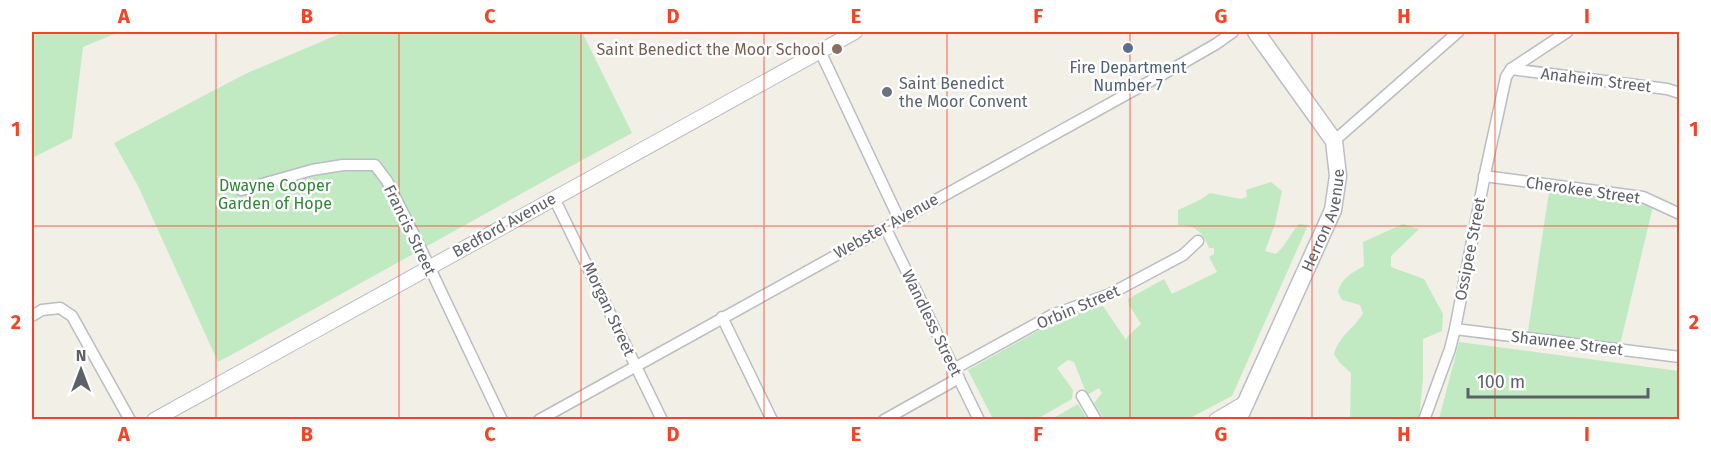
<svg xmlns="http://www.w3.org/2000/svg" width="1711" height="451" font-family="'Fira Sans',sans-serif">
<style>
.green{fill:#c1eac3}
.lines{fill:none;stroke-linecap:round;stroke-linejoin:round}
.minor-casing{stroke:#babdc2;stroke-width:13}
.tertiary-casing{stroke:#babdc2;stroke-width:16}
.secondary-casing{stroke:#bbbec4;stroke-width:19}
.minor{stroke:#fff;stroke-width:10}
.tertiary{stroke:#fff;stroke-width:14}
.secondary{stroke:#fff;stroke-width:16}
.grid{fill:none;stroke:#f74325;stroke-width:1.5;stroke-opacity:0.55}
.service-dot{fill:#5c6f8a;stroke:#fff;stroke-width:2}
.education-dot{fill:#8d6e63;stroke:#fff;stroke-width:2}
.worship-dot{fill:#6b7280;stroke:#fff;stroke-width:2}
.labels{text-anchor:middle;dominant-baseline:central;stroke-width:5;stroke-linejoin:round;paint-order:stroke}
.education-label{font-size:16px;fill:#785e54;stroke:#fff;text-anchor:end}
.service-label{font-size:16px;fill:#4e5e75;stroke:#fff}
.street-label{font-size:16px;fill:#5d6167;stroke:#fff}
.worship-label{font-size:16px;fill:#5b616d;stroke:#fff;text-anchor:start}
.park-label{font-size:16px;fill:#2e8538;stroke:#fff}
.neatline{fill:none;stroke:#f74325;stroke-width:2}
.grid-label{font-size:20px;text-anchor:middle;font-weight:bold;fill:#f74325}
</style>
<rect width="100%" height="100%" fill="#f1efe6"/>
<g class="green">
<polygon points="32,32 119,32 83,47 72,138 32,158"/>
<path d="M344 32H582L632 133C493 208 356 287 218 362L138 186 114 143 245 74Z"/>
<path d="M1271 182 1282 191 1275 224 1265 251 1276 254C1286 245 1290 234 1299 224L1308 225 1232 396 1188 419H1104L1094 403 1102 393 1099 388 1087 395 1074 362 1068 360 1057 368 1073 390 1072 399 1037 419H993L968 370 1052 323 1067 316 1103 306 1126 340 1128 336 1141 324 1129 305 1128 299 1164 279 1172 294 1217 272 1209 257 1214 254V248H1209C1203 232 1195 225 1178 225V210L1200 200 1210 193 1241 199 1247 197 1246 190Z"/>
<polygon points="1550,185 1654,202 1619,349 1527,338"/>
<path d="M1403 224 1419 229 1391 256V267L1424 279 1443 314 1442 331 1423 339V379L1419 419H1350L1351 373 1339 362 1334 354C1339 336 1354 329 1363 313L1360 305 1342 300 1338 292C1341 278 1352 273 1364 266L1363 242Z"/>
<polygon points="1459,342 1679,371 1679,419 1439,419"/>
<polygon points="1078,404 1087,419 1052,419"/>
</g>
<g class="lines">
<defs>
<g id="minor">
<polyline points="820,51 899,219"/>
<polyline points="1511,69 1667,89 1680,93"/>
<polyline points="1334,141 1458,32"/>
<polyline points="1484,176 1643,197 1680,214"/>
<polyline points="241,190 312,170 343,165 375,165 387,181 418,243 502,420"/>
<polyline points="554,198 662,420"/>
<polyline points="885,227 979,420"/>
<polyline points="32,316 42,310 60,308 72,316 130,420"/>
<polyline points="722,317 772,420"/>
<polyline points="1455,329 1680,357"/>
<polyline points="954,369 1052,315 1110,294 1183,255 1198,241"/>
<polyline points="1082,396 1096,420"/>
<polyline points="539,420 1183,63 1216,44 1233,32"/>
<polyline points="884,420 959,378"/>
<polyline points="1424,420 1450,349 1455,329 1486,169 1506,77 1511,69 1567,32"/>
</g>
<g id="tertiary">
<polyline points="154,420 855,32"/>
<polyline points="1216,420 1245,403"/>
</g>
<g id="secondary">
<path id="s1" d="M1238 420 1333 210 1338 176 1334 141 1256 32"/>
</g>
</defs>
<use href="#minor" class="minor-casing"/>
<use href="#tertiary" class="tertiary-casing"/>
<use href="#secondary" class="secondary-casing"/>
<use href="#minor" class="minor"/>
<use href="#tertiary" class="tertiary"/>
<use href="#secondary" class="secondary"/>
</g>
<path class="grid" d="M216 32V420M399 32V420M581 32V420M764 32V420M947 32V420M1130 32V420M1312 32V420M1495 32V420M32 226H1680"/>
<circle class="service-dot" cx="1128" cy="48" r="6"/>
<circle class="education-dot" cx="837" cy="49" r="6"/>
<circle class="worship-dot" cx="887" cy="92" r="6"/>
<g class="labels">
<g class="education-label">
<text x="825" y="49">Saint Benedict the Moor School</text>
</g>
<g class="service-label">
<text x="1128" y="67">Fire Department<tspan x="1128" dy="18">Number 7</tspan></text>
</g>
<g class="street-label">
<text transform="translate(1596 80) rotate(7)">Anaheim Street</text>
<text transform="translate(1583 190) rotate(8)">Cherokee Street</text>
<text stroke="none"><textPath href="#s1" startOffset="218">Herron Avenue</textPath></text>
<text transform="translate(504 225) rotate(-29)">Bedford Avenue</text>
<text transform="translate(886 226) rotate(-29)">Webster Avenue</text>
<text transform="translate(410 230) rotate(64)">Francis Street</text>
<text transform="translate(1470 249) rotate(-79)">Ossipee Street</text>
<text transform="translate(1078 307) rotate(-23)">Orbin Street</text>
<text transform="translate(609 309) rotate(65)">Morgan Street</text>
<text transform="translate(932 323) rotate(64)">Wandless Street</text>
<text transform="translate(1567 343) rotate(7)">Shawnee Street</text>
</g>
<g class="worship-label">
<text x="899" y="83">Saint Benedict<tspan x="899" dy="18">the Moor Convent</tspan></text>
</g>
<g class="park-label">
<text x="275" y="185">Dwayne Cooper<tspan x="275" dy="18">Garden of Hope</tspan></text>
</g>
</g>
<rect width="1711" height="451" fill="none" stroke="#ffffff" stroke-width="66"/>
<g transform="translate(81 370)" stroke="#ffffff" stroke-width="4.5" paint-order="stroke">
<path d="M0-4.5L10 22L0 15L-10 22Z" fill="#5d6167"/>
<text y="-9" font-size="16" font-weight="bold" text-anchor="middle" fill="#5d6167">N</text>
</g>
<path d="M1468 388v9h180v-9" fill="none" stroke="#5d6167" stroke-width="3"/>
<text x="1477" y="388" font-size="18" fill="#5d6167" stroke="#ffffff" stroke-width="4.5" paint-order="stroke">100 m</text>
<rect x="33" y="33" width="1645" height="385" class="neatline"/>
<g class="grid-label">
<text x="124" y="23">A</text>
<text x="307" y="23">B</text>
<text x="490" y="23">C</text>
<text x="673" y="23">D</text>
<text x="856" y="23">E</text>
<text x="1038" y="23">F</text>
<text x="1221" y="23">G</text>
<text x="1404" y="23">H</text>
<text x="1587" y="23">I</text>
<text x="16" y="136">1</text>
<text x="1694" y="136">1</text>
<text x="16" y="329">2</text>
<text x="1694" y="329">2</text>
<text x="124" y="441">A</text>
<text x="307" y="441">B</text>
<text x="490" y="441">C</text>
<text x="673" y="441">D</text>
<text x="856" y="441">E</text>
<text x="1038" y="441">F</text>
<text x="1221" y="441">G</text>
<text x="1404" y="441">H</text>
<text x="1587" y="441">I</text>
</g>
</svg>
